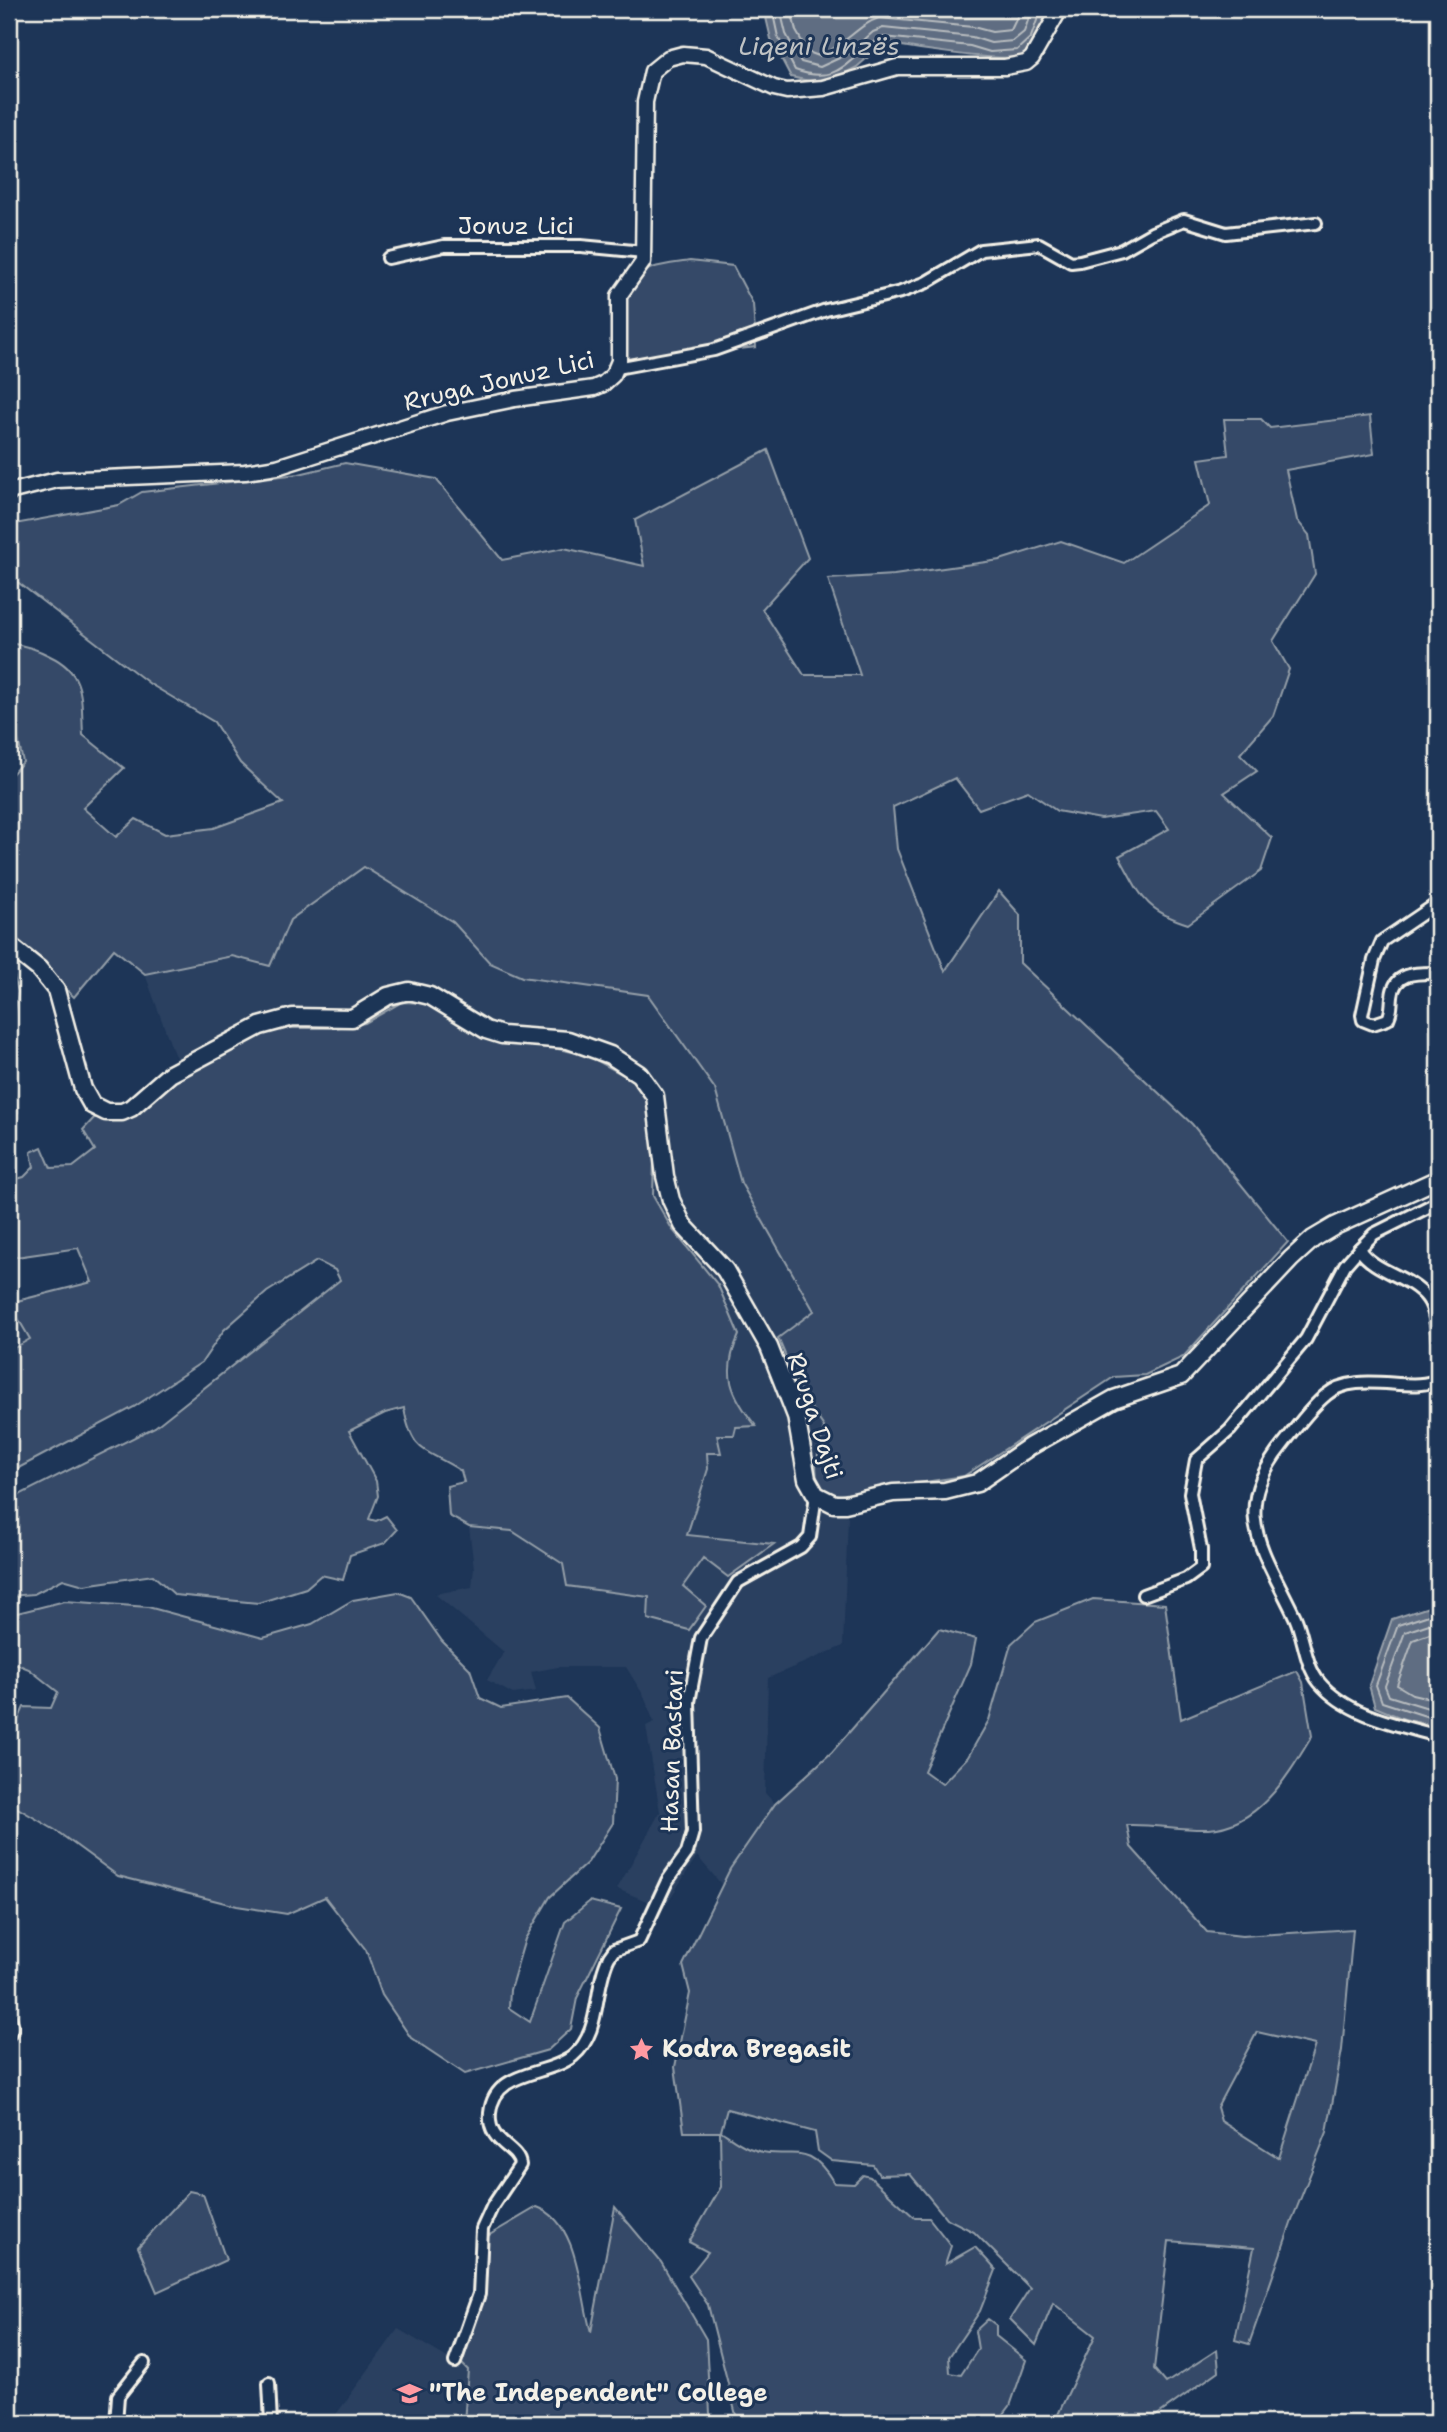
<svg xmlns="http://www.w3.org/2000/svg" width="1447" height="2432" font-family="'Shantell Sans',sans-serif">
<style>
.built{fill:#2a4060}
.green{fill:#354a67;stroke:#949ea8;stroke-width:2;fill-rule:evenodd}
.water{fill:#5e6d82;stroke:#9aa2ab;stroke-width:2}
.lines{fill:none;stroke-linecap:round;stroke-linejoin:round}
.shore{stroke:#b8bcbf;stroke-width:2}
.minor-casing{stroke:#f4f1e8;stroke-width:16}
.tertiary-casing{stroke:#f4f1e8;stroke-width:19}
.secondary-casing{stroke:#f4f1e8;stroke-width:21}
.minor{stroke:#1d3557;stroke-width:10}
.tertiary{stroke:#1d3557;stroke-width:14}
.secondary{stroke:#1d3557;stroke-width:16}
.labels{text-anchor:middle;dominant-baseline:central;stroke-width:6;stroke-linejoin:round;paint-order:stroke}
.street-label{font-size:24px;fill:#f4f1e8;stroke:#1d3557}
.poi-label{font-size:24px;font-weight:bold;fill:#f4f1e8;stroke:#1d3557;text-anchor:start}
.water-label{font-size:26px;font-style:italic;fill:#c0c3c4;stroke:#1d3557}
</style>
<rect width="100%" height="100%" fill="#1d3557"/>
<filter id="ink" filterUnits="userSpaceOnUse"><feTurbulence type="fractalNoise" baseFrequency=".0143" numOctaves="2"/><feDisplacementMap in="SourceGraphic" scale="14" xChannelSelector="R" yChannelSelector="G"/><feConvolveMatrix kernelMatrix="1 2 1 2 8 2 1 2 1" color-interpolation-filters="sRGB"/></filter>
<g filter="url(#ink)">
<g class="built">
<polygon points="364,867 453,922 490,963 507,971 522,977 648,995 715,1089 741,1183 814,1311 802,1395 824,1427 816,1464 826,1493 848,1517 843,1646 768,1678 765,1793 775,1804 722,1885 697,1856 664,1908 617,1889 660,1812 646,1726 654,1722 644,1696 626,1667 558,1667 531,1672 536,1691 513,1694 487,1680 504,1652 435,1594 472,1587 474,1568 469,1527 511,1531 563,1564 568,1586 649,1597 683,1586 703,1558 772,1544 687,1536 708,1469 707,1453 721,1453 716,1435 734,1435 736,1427 756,1425 735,1400 730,1353 739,1335 718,1285 672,1229 653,1196 655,1121 568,1050 495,1037 387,1009 366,1023 335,1028 280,1028 186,1073 174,1054 145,974 232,956 270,966 290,920"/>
<polygon points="9,1306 30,1339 9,1351"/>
<polygon points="398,2329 468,2370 464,2423 335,2423 335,2416"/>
</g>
<g class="green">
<path d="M690 261 733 266 753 304 756 347 625 362C625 333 616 280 652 268 664 264 678 263 690 261Z"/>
<path d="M1370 416 1374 454 1286 470 1297 520 1309 535 1315 574 1273 641 1289 669 1273 716 1240 754 1257 771 1224 793 1272 838 1261 871 1188 924C1143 910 1141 895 1119 856L1169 829 1156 811 1101 819 1057 811 1028 791 979 809 955 778 893 807 897 849 945 971 999 891 1020 915V963L1192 1124 1288 1242 1183 1357 1145 1375 1114 1377 964 1476 840 1495 826 1493 817 1485 816 1464 824 1427 802 1395 778 1338 814 1311 741 1183 715 1089 648 995 522 977 490 963 453 922 364 867 290 920 270 966 232 956 145 974 114 949 74 997 9 935V777L23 762 14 722 9 721V643C24 645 37 649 50 656 86 673 81 699 83 735L124 768 83 808 116 837 136 819 165 834 214 828 283 803 240 763 214 722 150 684 11 577 9 525 119 505 142 492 299 474 345 463 436 479 502 560 564 548 644 566 635 520 768 450 808 558 762 609 804 675H860L828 579 894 575 1000 560 1061 541 1124 563 1210 505 1199 459 1228 455 1224 419H1261L1270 428Z"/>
<polygon points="10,961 18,992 9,1049 9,962"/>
<path d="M402 1002 427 1003 495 1036 587 1055 640 1084 649 1095 655 1121 653 1196 672 1229 718 1285 739 1335C721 1374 731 1395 756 1426L736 1427 734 1435H717L721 1453H707L708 1469 687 1535 774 1544 728 1577 703 1558 683 1586 706 1606 689 1630 648 1619 649 1597 567 1586 563 1564 512 1531 469 1527 449 1516 447 1486 464 1482 461 1471C426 1448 412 1455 404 1408L385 1413 349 1431 376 1481 378 1496 369 1519 376 1521 386 1516 397 1530 385 1543 350 1555 343 1580 321 1575 306 1588 258 1603 175 1595 153 1575 84 1585 63 1579 34 1594 9 1596V1500L155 1427 340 1280 335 1270 317 1261 267 1292 224 1330 202 1362 134 1407 9 1473V1351L30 1339 9 1303 92 1282 78 1248 9 1258V1181L24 1177 34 1167 31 1152 42 1147 51 1168 73 1167 95 1150 83 1130 94 1118 130 1117 202 1060 232 1045 280 1028H335L365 1023Z"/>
<polygon points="9,1059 18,1112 9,1125"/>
<polygon points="398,1592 411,1597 442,1641 470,1669 480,1698 501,1708 567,1698 600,1728 615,1779 613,1823 588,1862 550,1897 525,1939 510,1990 509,2008 530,2022 565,1922 590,1901 621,1909 577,1998 571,2029 548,2050 465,2074 411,2038 382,1995 366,1950 325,1897 287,1914 237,1906 118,1876 55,1830 9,1803 9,1732 14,1729 24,1707 51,1708 58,1692 29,1669 9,1661 9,1615 65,1601 148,1607 263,1638 312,1624 353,1600"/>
<path d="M1093 1599 1165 1604 1181 1719 1297 1671 1303 1682 1312 1736C1289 1774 1259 1827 1208 1829 1181 1830 1154 1824 1127 1825L1131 1847 1207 1932 1242 1936 1353 1929 1342 2050 1327 2132 1294 2215 1249 2344 1235 2340 1254 2248 1169 2241 1154 2369 1166 2383 1217 2350 1219 2371 1146 2423H1054L1095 2336 1053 2303 1036 2345 1010 2319 1030 2288 974 2232 946 2218 910 2174 879 2175 873 2165 832 2161 818 2151 815 2132 727 2109 721 2131C730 2137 739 2144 749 2148 789 2164 806 2135 834 2183L854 2184 863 2175 870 2177 915 2218H929L951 2246 945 2264 975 2247 996 2270 980 2311 949 2357 950 2373 961 2375 978 2349 975 2331 988 2319 996 2325V2336L1026 2360 1010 2406 997 2423H738L708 2305 689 2276 708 2252 689 2242 721 2187 720 2132H684L675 2067 690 1993 683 1965 730 1869 775 1804 832 1752 939 1629 976 1639 971 1664 924 1771 942 1784 968 1757 989 1720 1011 1644 1035 1622ZM1257 2032 1315 2045 1279 2158 1221 2121 1217 2107Z"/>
<polygon points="189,2191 203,2194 226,2260 157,2292 138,2247"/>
<path d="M537 2207C580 2222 580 2296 591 2332L615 2207 661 2262 706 2339 710 2413 716 2423H464L468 2370 461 2363 484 2290 486 2237Z"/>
</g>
<g class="water">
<path d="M764 9H1049C1043 26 1039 44 1023 55 1008 64 906 47 884 43L857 67 823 84 791 77 771 39Z"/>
<polygon points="1438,1604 1438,1727 1404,1719 1375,1707 1369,1685 1392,1619"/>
</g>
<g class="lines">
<g class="shore">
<path d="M772 9 778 37 795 70C844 88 849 52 884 37L970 46 990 52 1017 50 1031 37 1041 9"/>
<polyline points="780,9 786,34 801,62 820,67 848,54 873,32 883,28 972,37 991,43 1013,41 1024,32 1032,9"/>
<path d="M791 9 796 31 808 52 819 56C843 47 859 24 879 18L973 27 992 32 1011 30 1021 9"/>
<polyline points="1438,1612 1398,1625 1376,1685 1382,1702 1438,1720"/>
<polyline points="1438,1621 1405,1632 1385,1686 1389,1696 1438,1711"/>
<polyline points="1438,1631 1413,1640 1397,1685 1412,1694 1438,1700"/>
</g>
<defs>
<g id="minor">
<polyline points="388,258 444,246 581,246 644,252"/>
<polyline points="617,368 714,350 826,310 901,292 925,283 981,250 1039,244 1071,262 1080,261 1122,250 1152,233 1184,220 1226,233 1316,223"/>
<path d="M1438 903 1382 941 1374 960 1362 1015 1363 1020 1373 1024 1388 1019C1392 1011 1391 1006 1392 997 1394 971 1418 973 1438 973"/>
<path d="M1438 1202 1374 1234 1359 1249C1375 1273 1409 1275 1427 1298 1436 1310 1436 1328 1438 1342"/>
<path d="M1438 1378C1417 1396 1357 1368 1326 1395 1310 1408 1297 1427 1284 1443 1228 1511 1263 1549 1295 1617 1304 1637 1305 1665 1319 1682 1347 1716 1399 1725 1438 1736"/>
<polyline points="1143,1595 1186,1579 1201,1568 1201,1549 1190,1493 1196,1460 1230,1430 1306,1339 1345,1265 1359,1249"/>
<polyline points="9,2014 13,2027 9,2035"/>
<path d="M455 2362 479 2294 482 2229 492 2207 520 2165C518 2146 487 2144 490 2113 494 2069 547 2077 573 2056 602 2032 593 1988 609 1957L614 1950 639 1941 667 1881 687 1853 693 1832 689 1702 701 1638 738 1582 801 1547 810 1537 816 1495"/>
<polyline points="269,2383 271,2423"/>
<polyline points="116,2423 118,2396 144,2363"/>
</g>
<polyline id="tertiary" points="9,492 57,480 245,472 277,467 447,413 515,399 594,388 603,384 613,375 619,361 619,296 643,262 645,102 652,71 668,58 683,54 706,56 774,88 787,91 823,88 897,67 1005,67 1026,63 1032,58 1060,9"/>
<polyline id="secondary" points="9,945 39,969 56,990 83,1089 92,1105 106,1112 122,1112 131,1108 170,1074 260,1026 293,1017 352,1018 388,996 409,991 430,996 486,1030 502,1035 568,1040 610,1055 639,1074 655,1096 665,1176 671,1200 683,1225 725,1270 769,1347 796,1416 807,1479 816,1495 834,1504 845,1504 893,1493 945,1491 977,1483 1029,1447 1114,1399 1181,1376 1291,1259 1313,1239 1335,1226 1438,1179"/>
</defs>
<use href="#minor" class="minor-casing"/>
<use href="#tertiary" class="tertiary-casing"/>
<use href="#secondary" class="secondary-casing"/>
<use href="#minor" class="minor"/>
<use href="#tertiary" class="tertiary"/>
<use href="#secondary" class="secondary"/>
</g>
</g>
<defs>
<symbol id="sight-bare" viewBox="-9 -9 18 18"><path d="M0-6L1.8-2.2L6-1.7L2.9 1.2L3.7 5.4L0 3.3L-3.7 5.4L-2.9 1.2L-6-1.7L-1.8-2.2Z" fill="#ff9aa2" stroke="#1d3557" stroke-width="2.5" paint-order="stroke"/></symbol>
<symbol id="school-bare" viewBox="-9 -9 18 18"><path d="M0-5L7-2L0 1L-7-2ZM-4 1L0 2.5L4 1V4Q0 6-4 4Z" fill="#ff9aa2" stroke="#1d3557" stroke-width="2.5" paint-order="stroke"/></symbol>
</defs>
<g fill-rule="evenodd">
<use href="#sight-bare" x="624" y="2032" width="35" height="35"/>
<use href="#school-bare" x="392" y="2376" width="35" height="35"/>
</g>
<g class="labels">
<g class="street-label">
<text x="516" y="226">Jonuz Lici</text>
<text transform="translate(499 381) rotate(-13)">Rruga Jonuz Lici</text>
<text transform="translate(815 1416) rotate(72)">Rruga Dajti</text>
<text transform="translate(672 1751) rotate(-88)">Hasan Bastari</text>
</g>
<g class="poi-label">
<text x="662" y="2049">Kodra Bregasit</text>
<text x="429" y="2393">"The Independent" College</text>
</g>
<g class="water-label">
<text x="819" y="45">Liqeni Linzës</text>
</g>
</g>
<rect width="1447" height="2432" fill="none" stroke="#1d3557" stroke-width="35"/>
<rect x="18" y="18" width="1412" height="2397" fill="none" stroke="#f4f1e8" stroke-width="2.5" filter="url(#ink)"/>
</svg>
